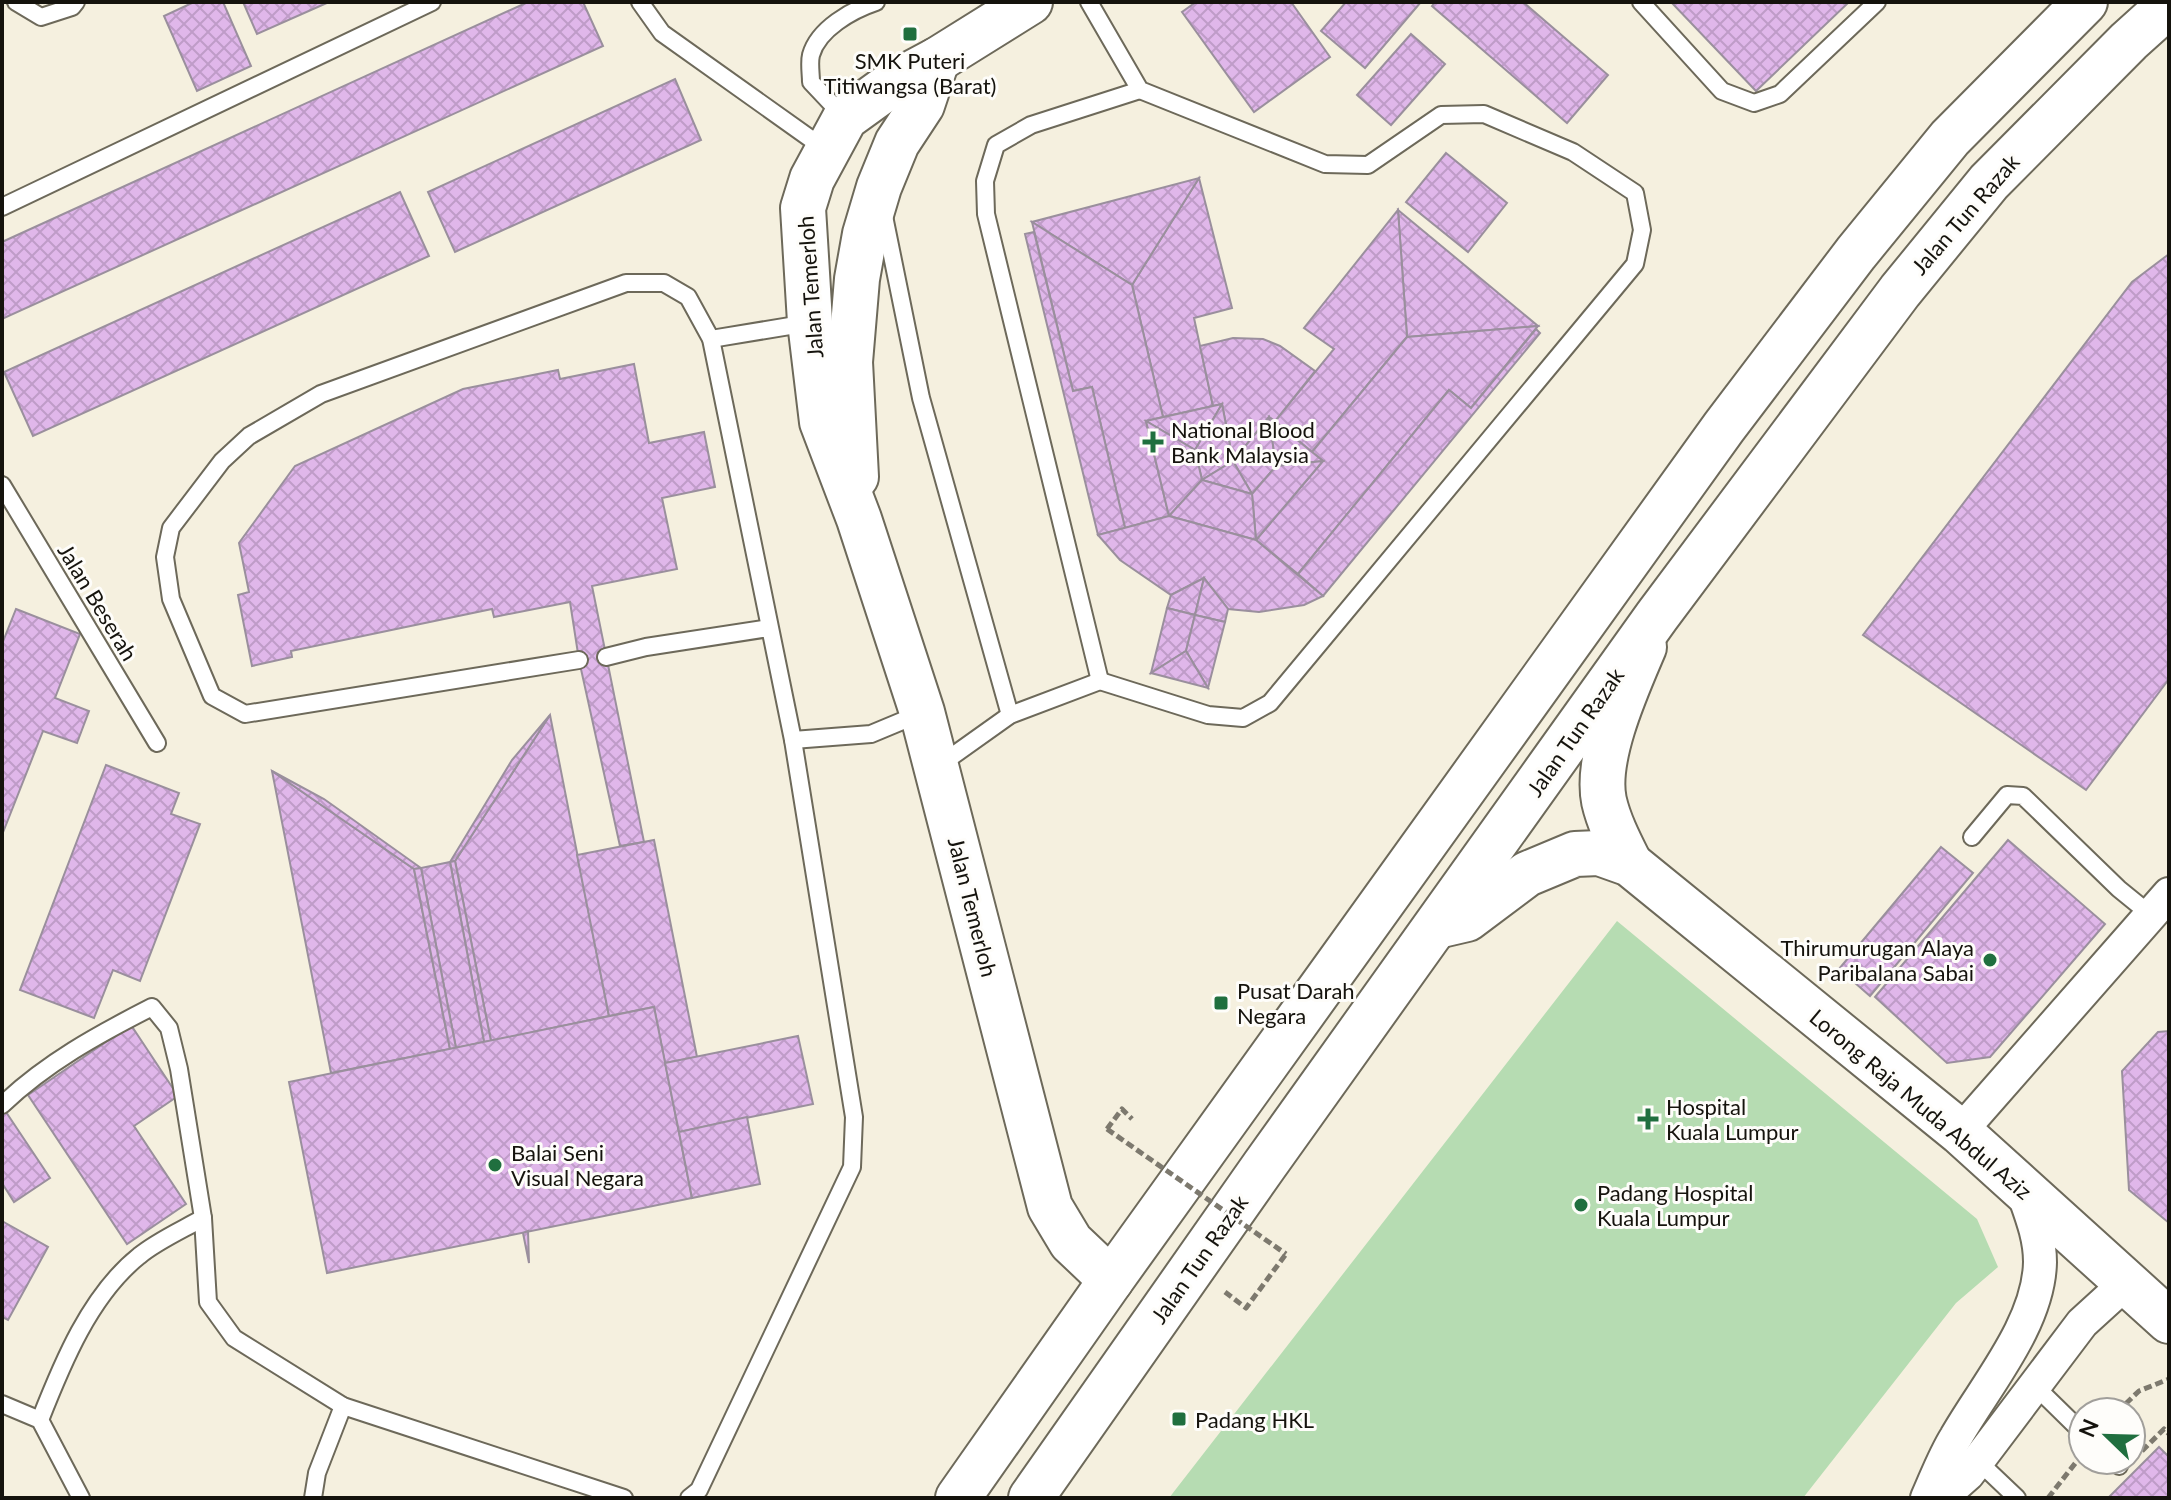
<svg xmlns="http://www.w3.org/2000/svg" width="2171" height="1500" font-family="Lato,sans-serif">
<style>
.green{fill:#b6dcb2}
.building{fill:url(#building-cross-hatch);stroke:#9a8f9d;stroke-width:2}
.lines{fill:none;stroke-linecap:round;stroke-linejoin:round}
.lane-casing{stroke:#6d695a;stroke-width:20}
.street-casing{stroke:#6d695a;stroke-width:36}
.secondary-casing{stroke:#6d695a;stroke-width:48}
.primary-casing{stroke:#6d695a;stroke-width:48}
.path{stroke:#7d796e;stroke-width:5;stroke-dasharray:8 4;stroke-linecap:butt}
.lane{stroke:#fff;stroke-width:16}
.street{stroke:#fff;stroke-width:32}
.secondary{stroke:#fff;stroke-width:44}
.primary{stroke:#fff;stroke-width:44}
.path-bridge{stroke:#7d796e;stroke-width:5;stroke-dasharray:8 4;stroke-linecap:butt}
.poi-dot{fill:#206f3f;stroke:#fefdfa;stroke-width:3}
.labels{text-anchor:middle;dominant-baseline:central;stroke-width:6;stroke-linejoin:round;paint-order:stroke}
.poi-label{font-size:22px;fill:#15130d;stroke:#fefdfa;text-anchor:start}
.street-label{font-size:22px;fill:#15130d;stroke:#fefdfa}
</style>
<defs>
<pattern id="building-cross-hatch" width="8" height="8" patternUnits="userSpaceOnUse" patternTransform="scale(2)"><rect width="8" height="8" fill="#e0b7ea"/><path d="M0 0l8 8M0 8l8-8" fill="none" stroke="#bf9cc8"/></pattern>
</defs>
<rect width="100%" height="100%" fill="#f5f0df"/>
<polygon class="green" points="1617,921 1977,1219 1998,1267 1956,1303 1803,1498 1169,1498"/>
<g class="building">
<polygon points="194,2 223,2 251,66 197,91 164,16"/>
<polygon points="243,2 329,2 257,34"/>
<polygon points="528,2 583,2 603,46 2,319 2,242"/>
<polygon points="1196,2 1291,2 1330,57 1254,112 1182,12"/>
<polygon points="1346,2 1421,2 1365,68 1321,31"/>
<polygon points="1435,2 1523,2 1608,75 1567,123 1432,6"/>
<polygon points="1671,2 1849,2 1756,91"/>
<polygon points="1411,34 1445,64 1391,125 1357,95"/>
<polygon points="675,79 701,140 455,252 428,192"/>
<polygon points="1446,153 1507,203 1468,252 1406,202"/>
<polygon points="1199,178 1232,308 1194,318 1213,406 1163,417 1132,285"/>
<polygon points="1199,178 1132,285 1032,222"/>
<polygon points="400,192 429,256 33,436 4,372"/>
<polygon points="1398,210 1538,326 1407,337"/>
<polygon points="1398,210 1407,337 1312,452 1275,421 1334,349 1304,328"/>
<polygon points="1032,222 1132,285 1163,417 1146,421 1169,516 1125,528 1092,387 1073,391"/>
<polygon points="1034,232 1073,391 1092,387 1125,528 1098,535 1025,234"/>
<polygon points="2169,254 2169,679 2086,790 1863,635 2132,282"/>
<polygon points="1538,326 1471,408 1449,390 1298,574 1256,540 1323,461 1312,452 1407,337"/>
<polygon points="1536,329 1540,333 1323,596 1298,574 1449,390 1471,408"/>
<polygon points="1233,338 1263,339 1280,346 1315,371 1275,421 1269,417 1233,461 1222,404 1213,406 1200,346"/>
<polygon points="634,364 649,443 704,432 715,487 662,498 677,569 592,586 644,842 620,846 579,660 570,602 494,617 492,609 291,651 292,657 252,666 238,595 249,592 239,543 295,466 463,389 558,370 560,379"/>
<polygon points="1222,404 1195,450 1146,421 1213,406"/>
<polygon points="1222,404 1233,461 1202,480 1195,450"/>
<polygon points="1269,417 1276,466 1252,494 1233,461"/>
<polygon points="1269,417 1312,452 1323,461 1276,466"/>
<polygon points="1146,421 1195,450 1202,480 1169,516"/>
<polygon points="1233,461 1252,494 1202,480"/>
<polygon points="1323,461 1256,540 1252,494 1276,466"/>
<polygon points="1202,480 1252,494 1256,540 1169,516"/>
<polygon points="1169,516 1256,540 1323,596 1304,605 1259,612 1228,609 1204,578 1171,595 1120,560 1098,535"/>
<polygon points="1204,578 1195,615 1167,608 1171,595"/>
<polygon points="1204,578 1228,609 1225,622 1195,615"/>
<polygon points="1167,608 1195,615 1186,651 1151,673"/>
<polygon points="16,609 80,634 55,698 89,711 77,743 43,731 2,835 2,644"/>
<polygon points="1195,615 1225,622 1208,688 1186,651"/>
<polygon points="1186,651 1208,688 1151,673"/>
<polygon points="550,715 609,1016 491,1041 455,861"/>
<polygon points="550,715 455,861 450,862 512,760"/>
<polygon points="106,765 179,793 171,814 200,824 140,981 113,970 94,1018 20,990"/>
<polygon points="272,771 414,869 450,1049 331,1073"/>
<polygon points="272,771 324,799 421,868 414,869"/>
<polygon points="654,840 697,1057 665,1063 654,1007 609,1016 577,855"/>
<polygon points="2008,840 2105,924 1990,1057 1947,1063 1875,997"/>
<polygon points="1941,847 1973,873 1870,996 1839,969"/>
<polygon points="455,861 491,1041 484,1042 450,862"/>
<polygon points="450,862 484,1042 456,1048 421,868"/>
<polygon points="421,868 456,1048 450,1049 414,869"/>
<polygon points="654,1007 692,1198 327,1273 289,1082"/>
<polygon points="131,1025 178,1096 134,1126 186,1204 127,1244 28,1095"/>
<polygon points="2169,1031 2169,1223 2129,1190 2122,1071 2158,1032"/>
<polygon points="798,1036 813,1104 679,1132 665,1063"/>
<polygon points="6,1112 50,1178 14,1202 2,1183 2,1115"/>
<polygon points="747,1117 760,1184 692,1198 679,1132"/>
<polygon points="2,1221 48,1247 8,1320 2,1317"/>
<polygon points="528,1231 529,1263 523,1233"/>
<polygon points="2159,1447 2169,1457 2169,1498 2108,1498"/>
</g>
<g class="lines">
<defs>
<g id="lane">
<polyline points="16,2 41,17 72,7 76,2"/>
<polyline points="640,2 662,33 825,149"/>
<polyline points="1641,2 1722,91 1754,103 1780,94 1877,2"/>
<path d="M844 117 811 82C811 74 809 63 811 55 818 29 852 10 876 2"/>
<polyline points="2,207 432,2"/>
<polyline points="884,216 921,398 1010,715"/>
<polyline points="711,339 808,323"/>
<polyline points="2,485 157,743"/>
<polyline points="606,657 646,647 769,628"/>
<polyline points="579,660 245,714 212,696 171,599 165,557 171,528 222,461 249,436 321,394 626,283 664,283 688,297 711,339 793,740 854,1117 852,1167 699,1490 689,1498"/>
<polyline points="1100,681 986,214 985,181 996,145 1031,125 1140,90"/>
<polyline points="793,740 871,734 919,714"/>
<polyline points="937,767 1010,715 1100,681 1208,715 1243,718 1270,703 1635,264 1642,230 1635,193 1573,152 1484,114 1441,115 1368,165 1325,164 1140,90 1089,2"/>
<polyline points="1972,837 2007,795 2023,796 2119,889 2151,915"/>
<path d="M2 1105C46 1063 97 1035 152 1007L169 1028 179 1069 203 1218 208 1302 234 1338 343 1406 624 1498"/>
<polyline points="2035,1386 2083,1433"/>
<polyline points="2,1404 40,1420 81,1498"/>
<path d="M40 1420C62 1364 90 1295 139 1256 157 1241 182 1230 203 1218"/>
<polyline points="2112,1460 2119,1466"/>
<polyline points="1978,1461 2017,1498"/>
<polyline points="313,1498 317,1473 343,1406"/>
</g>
<g id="street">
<polyline points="1960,1132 2169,894"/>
<path d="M1927 1498C1936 1478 1944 1456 1956 1437 1985 1386 2039 1324 2040 1262 2040 1237 2031 1215 2023 1192"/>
<polyline points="1941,1498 1968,1474 2082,1323 2127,1282"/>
</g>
<g id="secondary">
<polyline points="1030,2 937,60 892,84 845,118 812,179 803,208 810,322 822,422 859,519 922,712 1050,1207 1071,1242 1111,1280"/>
<polyline points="856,477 850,362 857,279 865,234 879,187 897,143 922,105 937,60"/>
<path d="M1630 864C1620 844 1609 823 1604 801 1595 757 1627 687 1644 647"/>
<polyline points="1437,926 1467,919 1527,874 1575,854 1599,853 1630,864 1960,1132 2169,1321"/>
</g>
<g id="primary">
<polyline points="958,1498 1111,1280 1724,427 1856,253 1950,138 2085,2"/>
<polyline points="1031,1498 1264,1166 1657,616 1900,291 1989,182 2129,41 2169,5"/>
</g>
</defs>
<use href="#lane" class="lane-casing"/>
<use href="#street" class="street-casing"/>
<use href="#secondary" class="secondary-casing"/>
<use href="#primary" class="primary-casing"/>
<g class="path">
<polyline points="1107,1129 1122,1109 1132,1119"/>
<polyline points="1225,1292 1246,1308 1286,1254"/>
<polyline points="2117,1412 2139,1391 2169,1379"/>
<polyline points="2142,1451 2164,1429 2169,1434"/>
<polyline points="2048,1498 2077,1461"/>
</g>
<use href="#lane" class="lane"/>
<use href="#street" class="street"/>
<use href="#secondary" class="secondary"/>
<use href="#primary" class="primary"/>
<polyline class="path-bridge" points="1107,1129 1286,1254"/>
</g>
<g class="poi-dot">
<rect x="902" y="26" width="16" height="16" rx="4"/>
<path d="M1149 430h8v8h8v8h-8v8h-8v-8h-8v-8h8z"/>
<circle cx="1990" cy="960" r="8"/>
<rect x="1213" y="995" width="16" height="16" rx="4"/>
<path d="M1644 1107h8v8h8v8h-8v8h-8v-8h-8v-8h8z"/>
<circle cx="495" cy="1165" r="8"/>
<circle cx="1581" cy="1205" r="8"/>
<rect x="1171" y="1411" width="16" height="16" rx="4"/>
</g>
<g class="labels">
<g class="poi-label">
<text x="910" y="60" text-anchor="middle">SMK Puteri<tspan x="910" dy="25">Titiwangsa (Barat)</tspan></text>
<text x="1171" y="429">National Blood<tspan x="1171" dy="25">Bank Malaysia</tspan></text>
<text x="1974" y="947" text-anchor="end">Thirumurugan Alaya<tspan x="1974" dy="25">Paribalana Sabai</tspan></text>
<text x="1237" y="990">Pusat Darah<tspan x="1237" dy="25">Negara</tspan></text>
<text x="1666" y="1106">Hospital<tspan x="1666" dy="25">Kuala Lumpur</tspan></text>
<text x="511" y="1152">Balai Seni<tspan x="511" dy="25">Visual Negara</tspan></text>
<text x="1597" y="1192">Padang Hospital<tspan x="1597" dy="25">Kuala Lumpur</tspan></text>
<text x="1195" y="1419">Padang HKL</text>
</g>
<g class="street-label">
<text transform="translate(1965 214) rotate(-49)">Jalan Tun Razak</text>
<text transform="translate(810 287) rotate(-94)">Jalan Temerloh</text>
<text transform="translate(98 602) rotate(59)">Jalan Beserah</text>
<text transform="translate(1575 732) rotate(-55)">Jalan Tun Razak</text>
<text transform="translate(973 907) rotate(76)">Jalan Temerloh</text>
<text transform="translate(1921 1104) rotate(40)">Lorong Raja Muda Abdul Aziz</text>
<text transform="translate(1199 1259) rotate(-55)">Jalan Tun Razak</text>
</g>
</g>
<rect width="2171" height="1500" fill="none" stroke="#15130d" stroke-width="8"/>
<g transform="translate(2107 1436) rotate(293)"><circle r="38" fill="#fefdfa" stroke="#a19f9b" stroke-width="2"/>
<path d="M0-6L14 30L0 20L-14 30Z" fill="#206f3f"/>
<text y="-12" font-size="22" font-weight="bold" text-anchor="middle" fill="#15130d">N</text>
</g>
</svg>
